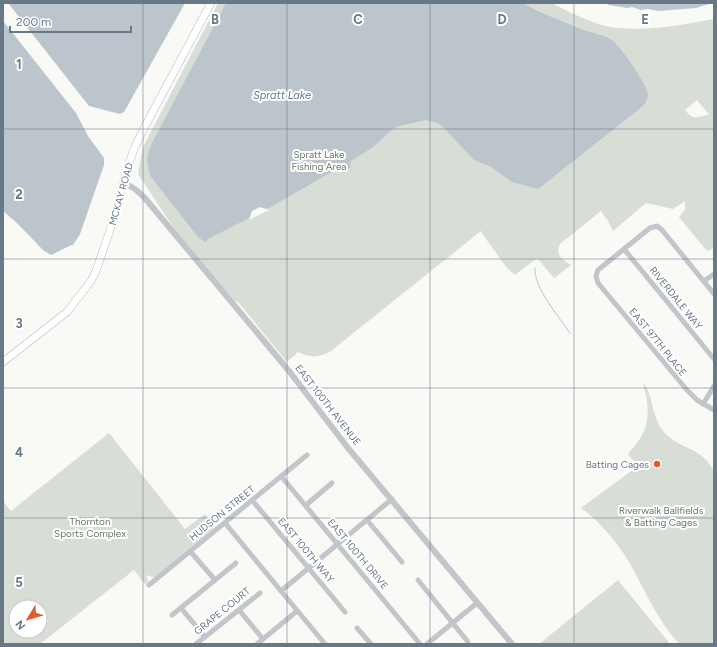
<svg xmlns="http://www.w3.org/2000/svg" width="717" height="647" font-family="Figtree,sans-serif">
<style>
.green{fill:#d8ded6;fill-rule:evenodd}
.water{fill:#bbc5cb}
.pier{fill:#f9f9f6}
.lines{fill:none;stroke-linecap:round;stroke-linejoin:round}
.stream{stroke:#bbc5cb;stroke-width:1}
.secondary-casing{stroke:#b5babf;stroke-width:8}
.minor{stroke:#c2c6ca;stroke-width:5}
.tertiary{stroke:#c2c6ca;stroke-width:6}
.secondary{stroke:#fff;stroke-width:7}
.grid{fill:none;stroke:#687887;stroke-width:1;stroke-opacity:0.55}
.poi-dot{fill:#e35c2d;stroke:#fff;stroke-width:1.5}
.labels{text-anchor:middle;dominant-baseline:central;stroke-width:4;stroke-linejoin:round;paint-order:stroke}
.park-label{font-size:10px;fill:#667963;stroke:#fff}
.street-label{font-size:10px;fill:#687887;stroke:#fff}
.poi-label{font-size:10px;fill:#687887;stroke:#fff;text-anchor:end}
.water-label{font-size:11px;font-style:italic;fill:#647983;stroke:#fff}
.grid-label{font-size:13px;text-anchor:middle;font-weight:bold;fill:#687887;stroke:#fff;stroke-width:4;stroke-linejoin:round;paint-order:stroke}
</style>
<rect width="100%" height="100%" fill="#f9f9f6"/>
<g class="green">
<path d="M218 3H551C570 12 596 26 617 28 650 31 682 25 714 19V248L707 251 679 217 685 210V201L673 209 646 203 613 231 608 221 601 211 560 244C555 254 562 260 571 265L554 278 537 258 515 275 507 268 486 239 481 231 331 351C320 358 310 358 298 352L287 362 239 303 232 300 181 239 138 174 143 147ZM697 100 709 115H708C697 116 694 122 685 110Z"/>
<path d="M644 383C654 399 652 418 664 432 680 450 701 446 714 471V644H679C659 622 648 597 634 571 622 548 603 524 581 508L638 466 628 454C643 437 650 426 647 401 647 395 643 389 644 383Z"/>
<path d="M109 433 185 529 205 514 215 527 155 577H152L149 575 146 577 149 581 145 584 134 570 40 644H3V501L11 511ZM16 607H40V631H16Z"/>
<polygon points="618,580 670,644 539,644"/>
</g>
<g class="water">
<polygon points="8,3 185,3 124,112 120,114 89,106"/>
<path d="M226 3H522C541 13 561 21 581 29 589 32 608 36 613 41 621 47 648 86 648 95 648 99 646 102 643 106L538 189 512 182 491 167 474 160 443 127 437 123 426 120 399 126 394 128 372 148 351 161 350 168 344 171 337 169 269 208 208 239 207 241 205 242 198 237 151 177 148 167 147 157 152 143Z"/>
<polygon points="605,3 712,3 696,8 658,11 648,9 641,10 632,7 627,8 609,5"/>
<path d="M3 21 76 113 88 136 104 158V165L80 234 73 245C68 246 58 252 51 255L43 250 18 224 3 211Z"/>
</g>
<polygon class="pier" points="260,207 269,210 249,220 252,211"/>
<g class="lines">
<path class="stream" d="M535 268C533 287 560 318 570 333"/>
<defs>
<polyline id="secondary" points="3,362 67,312 91,281 96,271 110,230 125,175 134,149 143,130 211,3"/>
</defs>
<use href="#secondary" class="secondary-casing"/>
<g class="minor">
<polyline points="624,249 714,359"/>
<polyline points="704,281 714,274"/>
<polyline points="714,294 662,230 657,226 650,228 598,270 596,276 598,283 687,390 697,400 714,410"/>
<polyline points="703,404 714,386"/>
<polyline points="281,476 420,644"/>
<polyline points="252,500 345,612"/>
<polyline points="306,505 332,483"/>
<polyline points="367,520 402,562"/>
<polyline points="225,523 281,591"/>
<polyline points="190,551 215,580"/>
<polyline points="418,580 468,642"/>
<polyline points="149,585 307,455"/>
<polyline points="181,608 205,637"/>
<polyline points="239,610 263,639"/>
<polyline points="172,615 236,563"/>
<polyline points="357,628 371,644"/>
<polyline points="196,644 260,593"/>
<polyline points="257,644 297,611"/>
<polyline points="325,644 281,591 392,499"/>
<polyline points="427,644 477,603"/>
</g>
<polyline class="tertiary" points="123,182 135,189 144,197 289,371 348,448 512,644"/>
<use href="#secondary" class="secondary"/>
</g>
<path class="grid" d="M143 3V644M287 3V644M430 3V644M574 3V644M3 129H714M3 259H714M3 388H714M3 518H714"/>
<circle class="poi-dot" cx="657" cy="464" r="4"/>
<g class="labels">
<g class="park-label">
<text x="319" y="154">Spratt Lake<tspan x="319" dy="12">Fishing Area</tspan></text>
<text x="661" y="510">Riverwalk Ballfields<tspan x="661" dy="12">&amp; Batting Cages</tspan></text>
<text x="90" y="521">Thornton<tspan x="90" dy="12">Sports Complex</tspan></text>
</g>
<g class="street-label">
<text transform="translate(121 194) rotate(-74)">MCKAY ROAD</text>
<text transform="translate(676 298) rotate(51)">RIVERDALE WAY</text>
<text transform="translate(658 342) rotate(51)">EAST 97TH PLACE</text>
<text transform="translate(328 405) rotate(52)">EAST 100TH AVENUE</text>
<text transform="translate(222 513) rotate(-39)">HUDSON STREET</text>
<text transform="translate(306 550) rotate(50)">EAST 100TH WAY</text>
<text transform="translate(358 554) rotate(50)">EAST 100TH DRIVE</text>
<text transform="translate(222 611) rotate(-39)">GRAPE COURT</text>
</g>
<g class="poi-label">
<text x="649" y="464">Batting Cages</text>
</g>
<g class="water-label">
<text x="282" y="95">Spratt Lake</text>
</g>
</g>
<g class="grid-label">
<text x="215" y="24">B</text>
<text x="358" y="24">C</text>
<text x="502" y="24">D</text>
<text x="645" y="24">E</text>
<text x="19" y="69">1</text>
<text x="19" y="199">2</text>
<text x="19" y="328">3</text>
<text x="19" y="457">4</text>
<text x="19" y="587">5</text>
</g>
<rect width="717" height="647" fill="none" stroke="#687887" stroke-width="8"/>
<g transform="translate(28 619) rotate(232)"><circle r="19" fill="#ffffff" stroke="#c3c9cf"/>
<path d="M0-3L7 15L0 10L-7 15Z" fill="#e35c2d"/>
<text y="-6" font-size="11" font-weight="bold" text-anchor="middle" fill="#687887">N</text>
</g>
<path d="M10 26v6h121v-6" fill="none" stroke="#687887" stroke-width="2"/>
<text x="16" y="26" font-size="12" fill="#687887" stroke="#ffffff" stroke-width="3" paint-order="stroke">200 m</text>
</svg>
